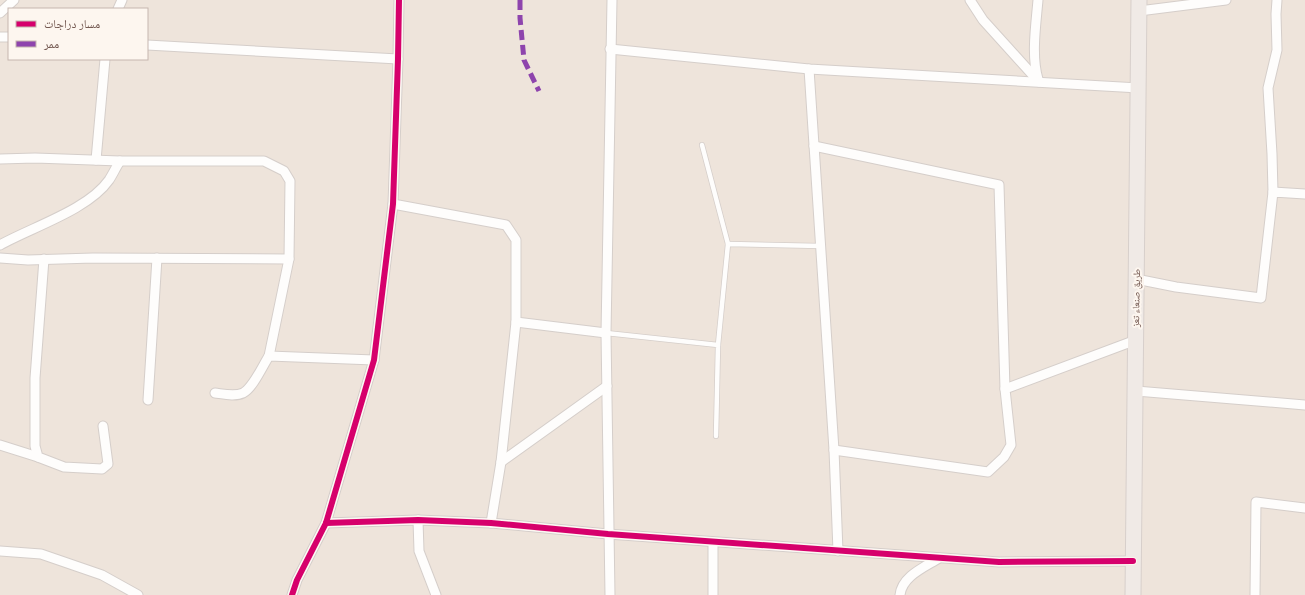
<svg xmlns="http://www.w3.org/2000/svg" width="1305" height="595" font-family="Ubuntu,'Noto Naskh Arabic',sans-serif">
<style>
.residential{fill:#eee4db;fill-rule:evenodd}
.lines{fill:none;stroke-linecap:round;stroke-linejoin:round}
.service-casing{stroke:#d5ceca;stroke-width:6}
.minor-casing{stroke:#d5ceca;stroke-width:11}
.trunk-casing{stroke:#d7cfcb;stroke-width:17}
.service{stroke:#fefdfc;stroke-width:4.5}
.minor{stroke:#fefdfc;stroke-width:9}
.trunk{stroke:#f0eae6;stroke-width:15}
.quiet{stroke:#8e44ad;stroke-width:5;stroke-dasharray:10 5;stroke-linecap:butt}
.cycleway-casing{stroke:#fdf6ef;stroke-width:8}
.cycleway{stroke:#d6006c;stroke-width:6}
.labels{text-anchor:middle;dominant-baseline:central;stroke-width:4;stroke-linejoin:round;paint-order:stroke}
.street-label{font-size:10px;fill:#72574f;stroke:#fdf6ef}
</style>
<rect width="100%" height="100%" fill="#f6f2ed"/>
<path class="residential" d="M0 0H1305V595H0ZM9 9H147V59H9Z"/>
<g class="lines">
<defs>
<g id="service">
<polyline points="702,145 728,244"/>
<polyline points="606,333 718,345 716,436"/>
<polyline points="718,345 728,244 821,246"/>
</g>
<g id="minor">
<polyline points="970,0 983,20 1039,82"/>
<path d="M1038 0C1036 24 1031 56 1038 79"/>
<polyline points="118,9 122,0"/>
<polyline points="1139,11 1226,0"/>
<polyline points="0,13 14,0"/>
<polyline points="0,37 9,37"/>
<polyline points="147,45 398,59"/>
<polyline points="610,49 809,69 1139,88"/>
<polyline points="809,69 834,450 838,551"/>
<polyline points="814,146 999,185 1005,389"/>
<polyline points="0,159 35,158 120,161 264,161 284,171 290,181 289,259 269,356"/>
<polyline points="96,160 105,59"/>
<polyline points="1273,192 1272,154 1268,88 1277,50 1276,14 1277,0"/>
<polyline points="393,204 506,225 516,240 516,322 606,333"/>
<path d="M0 245C32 227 88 210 109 180 113 174 116 167 120 161"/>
<polyline points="0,258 28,260 93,258 289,259"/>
<polyline points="44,259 35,378 35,446 38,457 64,467 102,469 108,464 103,426"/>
<polyline points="1136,279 1176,287 1261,298 1273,192 1305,194"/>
<polyline points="1136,391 1305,405"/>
<path d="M215 393C223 394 235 397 243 393 253 388 263 365 269 356L374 360"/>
<polyline points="148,400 157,258"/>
<polyline points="0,445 38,457"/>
<polyline points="834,450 988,472 1004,457 1011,445 1005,389 1136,340"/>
<polyline points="501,462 607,386"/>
<polyline points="418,520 419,551 436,595"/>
<polyline points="326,523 418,520 491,523 608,534 999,562 1133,561"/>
<polyline points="491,523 501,462 516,322"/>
<polyline points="713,542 713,595"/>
<polyline points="0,551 41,554 102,575 138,595"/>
<polyline points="292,595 297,580 326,523 374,360 393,204 398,59 399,0"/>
<polyline points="610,595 606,333 612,0"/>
<path d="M900 595C902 576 925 567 939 558"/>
<polyline points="1255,595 1256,502 1305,508"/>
</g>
<polyline id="trunk" points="1133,595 1139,0"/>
</defs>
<use href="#service" class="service-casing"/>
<use href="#minor" class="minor-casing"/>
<use href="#trunk" class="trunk-casing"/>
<use href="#service" class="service"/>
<use href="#minor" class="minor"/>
<use href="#trunk" class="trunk"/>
<polyline class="quiet" points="520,0 520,18 524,60 539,91"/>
<defs>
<g id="cycleway">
<polyline points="326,523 418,520 491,523 608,534 999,562 1133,561"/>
<polyline points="292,595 297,580 326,523 374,360 393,204 398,59 399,0"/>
</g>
</defs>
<use href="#cycleway" class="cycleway-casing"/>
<use href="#cycleway" class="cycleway"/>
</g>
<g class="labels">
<g class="street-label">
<text transform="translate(1136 298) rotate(-89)">طريق صنعاء تعز</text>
</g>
</g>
<rect x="8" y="8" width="140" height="52" fill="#fdf6ef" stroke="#c5b6af"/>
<rect x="16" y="21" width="20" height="6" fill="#d6006c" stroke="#c5b6af"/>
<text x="44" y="28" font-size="12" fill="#72574f">مسار دراجات</text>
<rect x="16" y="41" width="20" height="6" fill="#8e44ad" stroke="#c5b6af"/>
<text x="44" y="48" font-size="12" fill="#72574f">ممر</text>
</svg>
